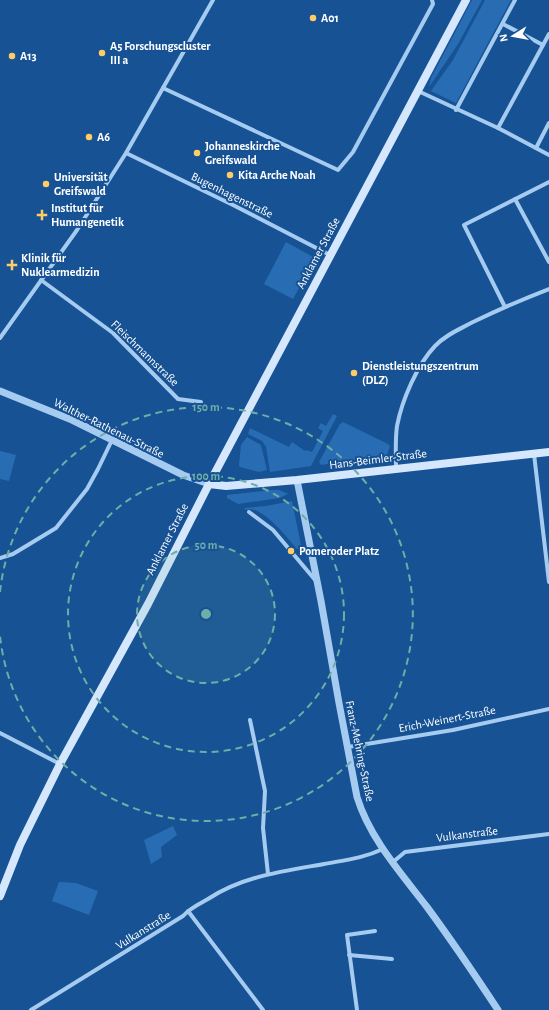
<svg xmlns="http://www.w3.org/2000/svg" width="549" height="1010" font-family="'Alegreya Sans',sans-serif">
<style>
.green{fill:#286db3}
.lines{fill:none;stroke-linecap:round;stroke-linejoin:round}
.minor{stroke:#a6cbf1;stroke-width:4}
.tertiary{stroke:#a6cbf1;stroke-width:7}
.secondary{stroke:#d4e7fc;stroke-width:8}
.ring{fill:none;stroke:#6fada8;stroke-width:2;stroke-dasharray:7 5}
.poi-dot{fill:#fc6;stroke:#165294;stroke-width:1.5}
.labels{text-anchor:middle;dominant-baseline:central;stroke-width:4;stroke-linejoin:round;paint-order:stroke}
.poi-label{font-size:12px;font-weight:bold;fill:#fff;stroke:#165294;text-anchor:start}
.street-label{font-size:12px;fill:#fff;stroke:#165294}
.centre{fill:#6fada8;stroke:#165294;stroke-width:2}
.ring-label{font-size:12px;text-anchor:middle;font-weight:bold;fill:#6fada8;stroke:#165294;stroke-width:4;stroke-linejoin:round;paint-order:stroke}
</style>
<rect width="100%" height="100%" fill="#165294"/>
<g class="green">
<polygon points="472,0 482,0 458,44 429,87 431,78"/>
<polygon points="485,0 511,0 456,103 431,91 453,60"/>
<polygon points="286,242 315,258 293,299 264,284"/>
<polygon points="333,414 337,416 311,466 270,472 266,447 262,441 248,434 250,428 289,447 292,442 305,451 306,450 312,452 323,431 318,428 321,423 326,426"/>
<polygon points="343,422 388,444 390,446 387,455 321,465 319,462 340,424"/>
<polygon points="247,437 261,445 267,470 259,472 240,467 239,465 241,445"/>
<polygon points="0,451 16,455 9,481 0,479"/>
<polygon points="272,490 279,490 288,494 279,498 238,504 227,498 227,495"/>
<path d="M292 501 301 545 300 548 299 549H297C287 537 270 516 255 510 252 509 249 509 246 510L244 508 266 506Z"/>
<polygon points="173,826 177,835 161,847 162,857 151,864 144,840"/>
<polygon points="59,882 76,883 98,891 89,915 52,901"/>
</g>
<g class="lines">
<g class="minor">
<polyline points="503,24 543,45"/>
<polyline points="163,88 338,170 353,152 433,4 432,0"/>
<polyline points="418,91 498,128 549,155"/>
<polyline points="456,110 515,0"/>
<polyline points="498,128 549,34"/>
<polyline points="536,148 549,123"/>
<polyline points="126,153 233,205 330,255"/>
<polyline points="515,199 549,262"/>
<polyline points="41,280 113,333 178,399 201,402"/>
<polyline points="505,307 464,225 549,182"/>
<polyline points="0,338 77,230 126,153 213,0"/>
<polyline points="534,454 549,582"/>
<path d="M396 469C396 455 395 440 397 426 402 400 417 365 435 346 445 335 460 329 473 322 498 310 523 299 549 289"/>
<polyline points="249,512 273,530 316,581"/>
<polyline points="0,558 13,554 56,528 87,489 98,469 112,440"/>
<polyline points="250,720 265,791 263,828 268,874"/>
<polyline points="0,733 60,764"/>
<polyline points="348,747 453,730 549,709"/>
<polyline points="393,862 405,852 549,834"/>
<polyline points="188,911 263,1010"/>
<polyline points="349,955 392,959"/>
<path d="M31 1010 183 916C190 908 199 904 208 899 243 876 284 871 324 864 345 860 364 858 383 849"/>
<polyline points="357,1010 347,935 375,931"/>
</g>
<g class="tertiary">
<polyline points="0,391 72,420 183,475 209,484"/>
<path d="M297 480 321 601 339 703 357 797C370 839 401 873 427 907 452 941 475 975 498 1010"/>
</g>
<g class="secondary">
<polyline points="209,484 226,486 297,480 549,452"/>
<polyline points="0,896 20,845 60,764 148,604 209,484 466,0"/>
</g>
</g>
<circle cx="206" cy="614" r="69" fill="#6fada8" fill-opacity=".12"/>
<g class="ring">
<circle cx="206" cy="614" r="69"/>
<circle cx="206" cy="614" r="138"/>
<path d="M0 592A207 207 0 1 1 0 636"/>
</g>
<g class="poi-dot">
<circle cx="313" cy="18" r="4"/>
<circle cx="102" cy="53" r="4"/>
<circle cx="12" cy="56" r="4"/>
<circle cx="89" cy="137" r="4"/>
<circle cx="197" cy="153" r="4"/>
<circle cx="230" cy="175" r="4"/>
<circle cx="46" cy="184" r="4"/>
<path d="M40 209h4v4h4v4h-4v4h-4v-4h-4v-4h4z"/>
<path d="M10 259h4v4h4v4h-4v4h-4v-4h-4v-4h4z"/>
<circle cx="354" cy="373" r="4"/>
<circle cx="291" cy="551" r="4"/>
</g>
<g class="labels">
<g class="poi-label">
<text x="321" y="18">A01</text>
<text x="110" y="46">A5 Forschungscluster<tspan x="110" dy="14">III a</tspan></text>
<text x="20" y="56">A13</text>
<text x="97" y="137">A6</text>
<text x="205" y="146">Johanneskirche<tspan x="205" dy="14">Greifswald</tspan></text>
<text x="238" y="175">Kita Arche Noah</text>
<text x="54" y="177">Universität<tspan x="54" dy="14">Greifswald</tspan></text>
<text x="51" y="208">Institut für<tspan x="51" dy="14">Humangenetik</tspan></text>
<text x="21" y="258">Klinik für<tspan x="21" dy="14">Nuklearmedizin</tspan></text>
<text x="362" y="366">Dienstleistungszentrum<tspan x="362" dy="14">(DLZ)</tspan></text>
<text x="299" y="551">Pomeroder Platz</text>
</g>
<g class="street-label">
<text transform="translate(232 195) rotate(26)">Bugenhagenstraße</text>
<text transform="translate(318 253) rotate(-62)">Anklamer Straße</text>
<text transform="translate(145 353) rotate(44)">Fleischmannstraße</text>
<text transform="translate(109 428) rotate(26)">Walther-Rathenau-Straße</text>
<text transform="translate(378 459) rotate(-7)">Hans-Beimler-Straße</text>
<text transform="translate(167 539) rotate(-63)">Anklamer Straße</text>
<text transform="translate(447 719) rotate(-11)">Erich-Weinert-Straße</text>
<text transform="translate(360 751) rotate(78)">Franz-Mehring-Straße</text>
<text transform="translate(467 834) rotate(-7)">Vulkanstraße</text>
<text transform="translate(143 930) rotate(-32)">Vulkanstraße</text>
</g>
</g>
<circle cx="206" cy="614" r="6" class="centre"/>
<g class="ring-label">
<text x="206" y="411">150 m</text>
<text x="206" y="480">100 m</text>
<text x="206" y="549">50 m</text>
</g>
<g transform="translate(513 36) rotate(259)" stroke="#165294" stroke-width="3" paint-order="stroke">
<path d="M0-3L7 15L0 10L-7 15Z" fill="#ffffff"/>
<text y="-6" font-size="11" font-weight="bold" text-anchor="middle" fill="#ffffff">N</text>
</g>
</svg>
